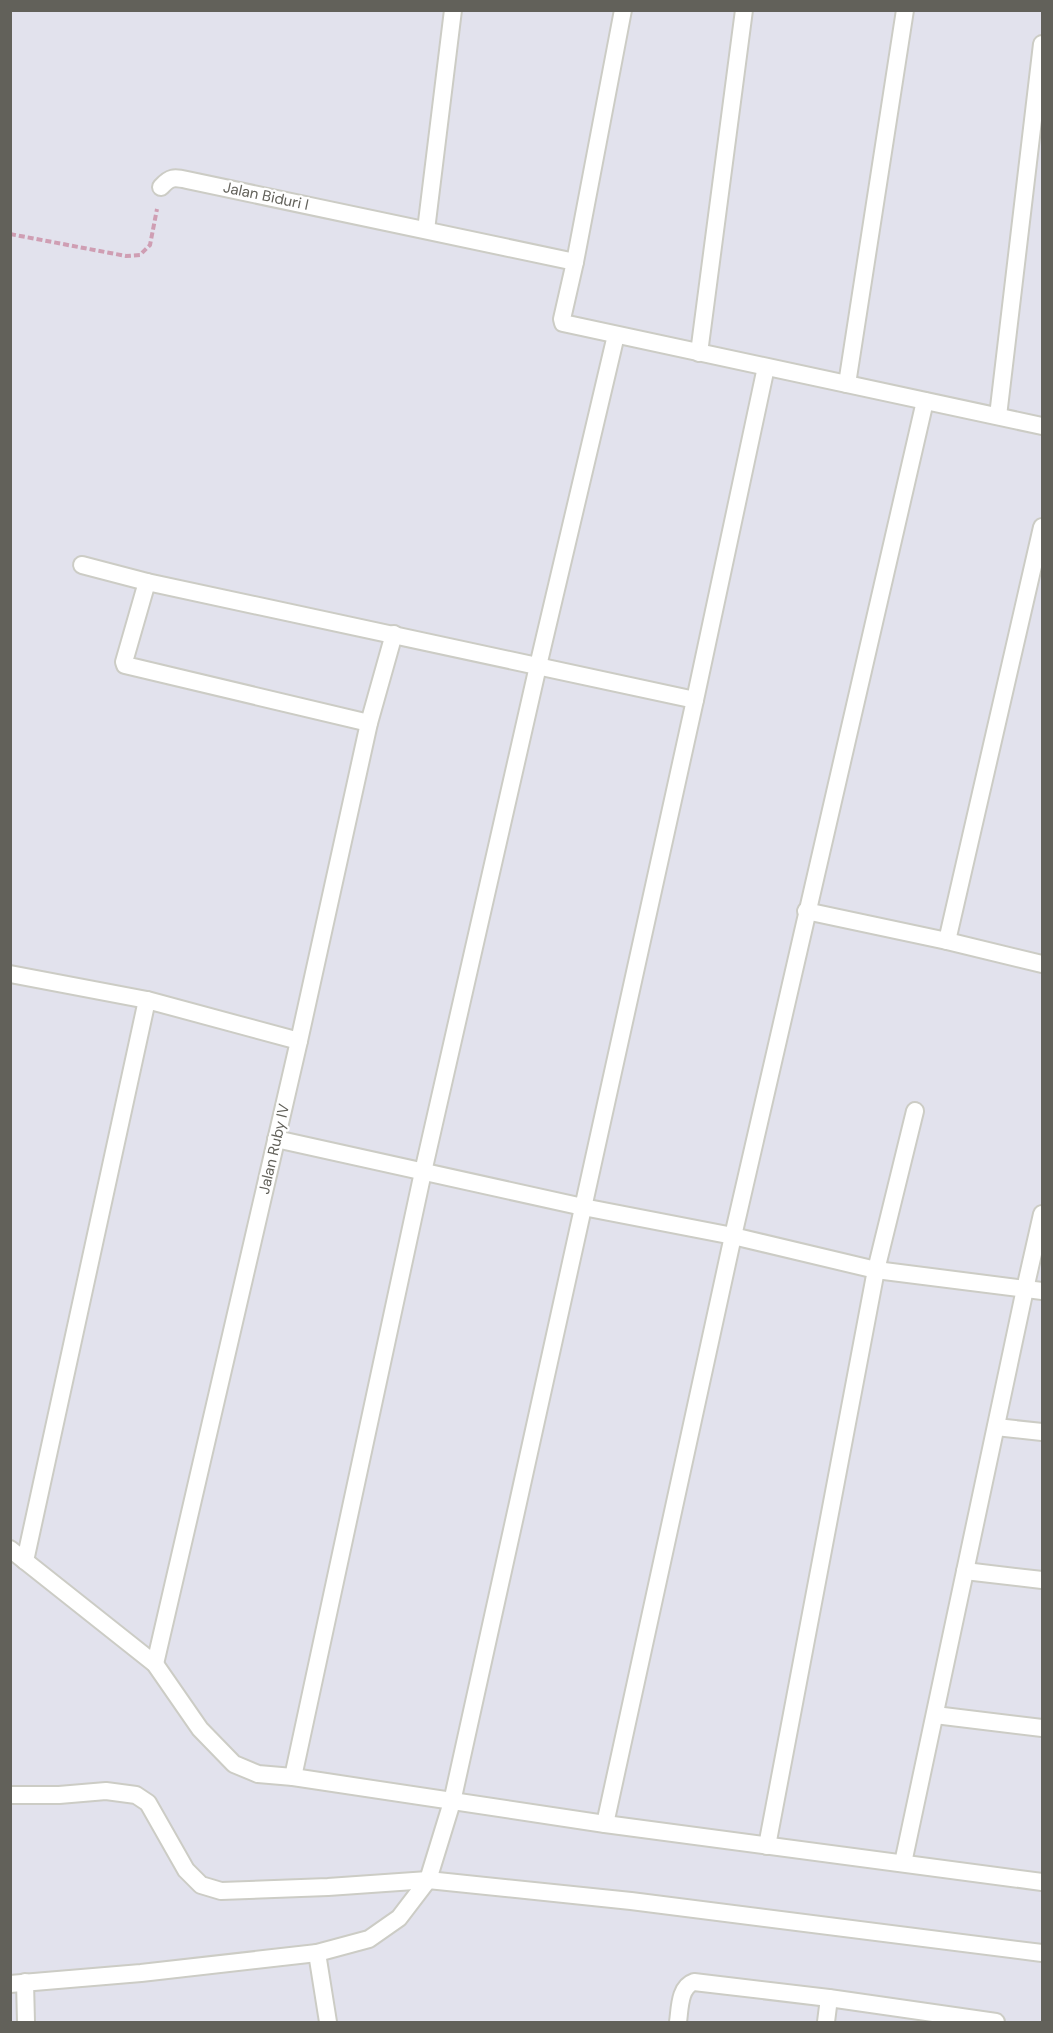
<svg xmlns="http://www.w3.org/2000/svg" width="1053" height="2033" font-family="'DM Sans',sans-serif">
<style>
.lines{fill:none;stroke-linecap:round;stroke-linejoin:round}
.service-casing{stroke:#ccccc5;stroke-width:20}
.minor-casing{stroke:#ccccc5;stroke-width:20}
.path{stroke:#cf9eb3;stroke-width:4;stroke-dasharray:6 3;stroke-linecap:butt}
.service{stroke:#fff;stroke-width:16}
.minor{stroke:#fff;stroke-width:16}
.labels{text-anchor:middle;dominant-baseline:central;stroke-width:4.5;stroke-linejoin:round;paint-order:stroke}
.street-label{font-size:15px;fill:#62615a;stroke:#fff}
</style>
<rect width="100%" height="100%" fill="#e2e2ed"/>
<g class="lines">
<defs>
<polyline id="service" points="82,565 147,582"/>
<g id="minor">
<polyline points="623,10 575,262 562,319 563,323 1042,426"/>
<path d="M161 187C170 177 174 177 187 180L575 262"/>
<polyline points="426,230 453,10"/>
<polyline points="699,353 744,10"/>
<polyline points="847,384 905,10"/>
<polyline points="998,416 1042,44"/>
<polyline points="369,723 125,665 124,662 147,582 695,700"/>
<polyline points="806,911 947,941 1042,964"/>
<polyline points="947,941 1042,527"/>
<polyline points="10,974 147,1000 299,1041"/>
<polyline points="276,1139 583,1207 733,1236 876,1270 1042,1291"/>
<polyline points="996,1427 1042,1432"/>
<polyline points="10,1549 155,1664 200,1729 234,1764 258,1774 293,1777 605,1824 1042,1882"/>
<polyline points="25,1561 147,1000"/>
<polyline points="965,1571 1042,1580"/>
<polyline points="155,1664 299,1041 369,723 394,634"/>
<polyline points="935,1715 1042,1728"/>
<polyline points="293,1777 423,1172 538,666 616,335"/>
<polyline points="10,1795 59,1795 106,1791 136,1795 148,1803 186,1870 201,1885 221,1891 328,1887 428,1880 631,1901 1042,1953"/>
<polyline points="605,1824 733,1236 925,401"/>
<polyline points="767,1846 876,1270 915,1111"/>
<polyline points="903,1863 1025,1289 1042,1214"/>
<polyline points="317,1953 328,2022"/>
<polyline points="25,1982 26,2022"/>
<polyline points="10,1984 141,1973 317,1953 369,1939 399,1918 428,1880 452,1802 695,700 766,367"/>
<path d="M678 2022C680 2009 679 1987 694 1982L829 1998 996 2022"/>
<polyline points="826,2022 829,1998"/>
</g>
</defs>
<use href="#service" class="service-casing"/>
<use href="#minor" class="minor-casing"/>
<polyline class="path" points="10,234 126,256 140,255 150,245 157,209"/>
<use href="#service" class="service"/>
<use href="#minor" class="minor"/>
</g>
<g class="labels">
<g class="street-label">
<text transform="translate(266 196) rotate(12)">Jalan Biduri I</text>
<text transform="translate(274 1149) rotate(-77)">Jalan Ruby IV</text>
</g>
</g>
<rect width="1053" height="2033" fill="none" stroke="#62615a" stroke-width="24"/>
</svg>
